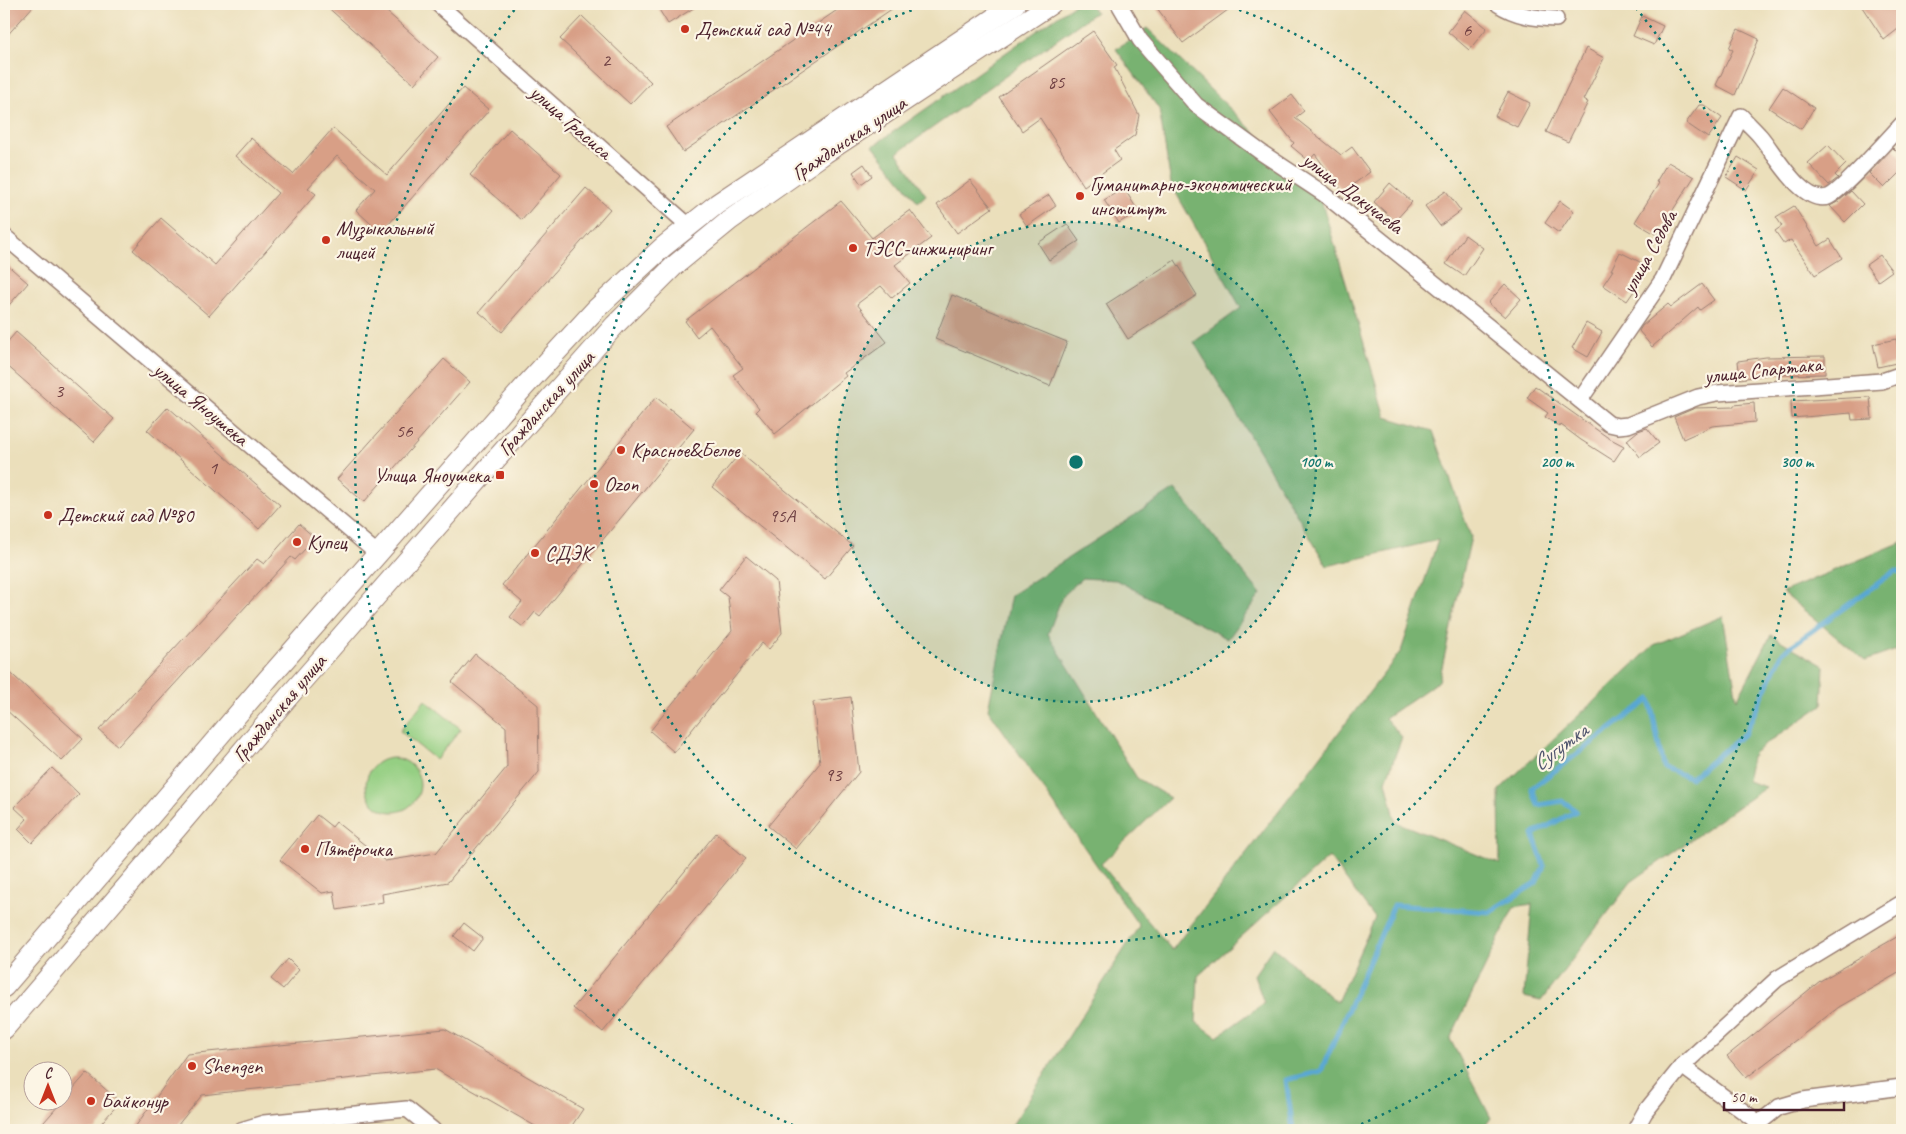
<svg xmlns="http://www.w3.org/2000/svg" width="1906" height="1134" font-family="Caveat,sans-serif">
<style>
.green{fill:#95cf83;stroke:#707757}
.forest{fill:#78b271;stroke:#61684e;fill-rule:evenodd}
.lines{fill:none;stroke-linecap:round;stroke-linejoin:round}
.stream{stroke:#59a7d3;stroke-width:5}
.building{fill:#d89f86}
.minor-casing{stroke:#9a7f73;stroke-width:18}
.major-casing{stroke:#9a7f73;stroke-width:22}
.minor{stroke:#fff;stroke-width:15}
.major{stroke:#fff;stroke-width:20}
.ring{fill:none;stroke:#0f766e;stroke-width:2.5;stroke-dasharray:2.5 5}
.poi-dot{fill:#c8321e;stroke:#fcf5e5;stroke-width:2}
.labels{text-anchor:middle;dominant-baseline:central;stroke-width:4.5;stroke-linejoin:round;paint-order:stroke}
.number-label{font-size:19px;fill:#6e3f42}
.poi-label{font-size:21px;fill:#4a1f2b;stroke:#fcf5e5;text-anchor:start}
.street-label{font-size:21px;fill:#4a1f2b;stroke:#fcf5e5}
.water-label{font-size:22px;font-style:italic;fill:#50556e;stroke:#fcf5e5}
.centre{fill:#0f766e;stroke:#fcf5e5;stroke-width:2.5}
.ring-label{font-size:15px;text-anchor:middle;font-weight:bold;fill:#0f766e;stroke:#fcf5e5;stroke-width:4.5;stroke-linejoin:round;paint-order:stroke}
</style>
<rect width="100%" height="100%" fill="#fcf5e5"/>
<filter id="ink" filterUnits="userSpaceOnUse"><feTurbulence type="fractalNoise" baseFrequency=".02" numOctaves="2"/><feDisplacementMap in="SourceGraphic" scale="10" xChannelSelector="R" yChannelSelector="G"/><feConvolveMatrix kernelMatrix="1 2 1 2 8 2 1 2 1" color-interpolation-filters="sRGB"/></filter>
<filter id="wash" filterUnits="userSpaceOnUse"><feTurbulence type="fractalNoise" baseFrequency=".0096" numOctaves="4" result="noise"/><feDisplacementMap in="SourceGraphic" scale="20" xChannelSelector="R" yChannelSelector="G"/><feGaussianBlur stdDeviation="1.12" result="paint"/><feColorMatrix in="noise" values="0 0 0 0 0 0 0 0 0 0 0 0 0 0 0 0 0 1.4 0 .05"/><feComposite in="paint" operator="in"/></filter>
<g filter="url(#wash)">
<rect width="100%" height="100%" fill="#ebdfbb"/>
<g class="green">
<polygon points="425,700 461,729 436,760 400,731"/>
<circle cx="393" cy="785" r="27"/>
</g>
<g class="forest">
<polygon points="1075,4 1090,4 1096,12 897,153 926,195 918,202 873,146"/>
<path d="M1147 28 1320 196 1386 417 1433 431 1471 537 1439 681 1385 718 1402 737 1386 781 1396 822 1500 864 1499 790 1654 645 1723 616 1737 700 1771 635 1824 666 1822 705 1753 753 1747 781 1766 787 1631 882 1541 1001 1524 997 1532 904 1514 907 1450 1039 1491 1118 1482 1130H1009L1139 926 988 709 1011 595 1175 489 1261 594 1228 639 1116 580 1082 578 1062 597 1048 634 1137 778 1170 798 1101 864 1172 950 1401 651 1438 540 1327 566 1194 342 1241 308 1171 184 1159 109 1116 49ZM1329 857 1375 918 1337 1002 1273 947 1254 975 1264 1003 1217 1037 1196 1022 1198 976Z"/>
<polygon points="1902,542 1902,648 1865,661 1782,592"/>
</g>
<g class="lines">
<polyline class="stream" points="1293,1130 1286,1080 1321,1071 1394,905 1489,912 1536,883 1544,866 1533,834 1576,811 1563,801 1538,805 1532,788 1650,699 1663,767 1691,778 1745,733 1783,652 1895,571 1902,572"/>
</g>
<g id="blocks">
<g class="building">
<polygon points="4,4 35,4 4,39"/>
<polygon points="324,4 378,4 438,57 414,84"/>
<polygon points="664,4 700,4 668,24 658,8"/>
<polygon points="846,4 899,4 683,152 666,127"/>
<polygon points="1154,4 1236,4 1183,43"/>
<polygon points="1860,4 1902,4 1902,26 1884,40"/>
<polygon points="1465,10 1487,28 1469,50 1448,32"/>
<polygon points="582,16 651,82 630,104 560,39"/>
<polygon points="1642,16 1663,26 1654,45 1633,36"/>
<polygon points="1738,29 1759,39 1735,95 1716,85 1733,50 1729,48"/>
<polygon points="1093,31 1117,65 1114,67 1139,115 1135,135 1114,150 1120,160 1084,186 1040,118 1022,131 999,97"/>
<polygon points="1586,48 1604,58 1583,100 1588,102 1568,142 1546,132"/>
<polygon points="1783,87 1814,108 1801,129 1769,108"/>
<polygon points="463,88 489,110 381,233 356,210 375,189 337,156 308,188 316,194 209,316 133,250 161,218 215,265 278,193 235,156 251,138 293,174 333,128 387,175"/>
<polygon points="1508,92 1530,103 1517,127 1495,116"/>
<polygon points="1292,95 1304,111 1295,118 1341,155 1352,147 1370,172 1343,192 1315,154 1309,161 1291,146 1294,143 1270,112"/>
<polygon points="1699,105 1704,105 1722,118 1708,138 1686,123"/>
<polygon points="510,129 561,174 522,220 470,175"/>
<polygon points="1828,145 1846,164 1835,175 1838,178 1829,185 1808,163"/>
<polygon points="1893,148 1902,157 1902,170 1884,188 1869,173"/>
<polygon points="1738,157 1759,170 1746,190 1726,177"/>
<polygon points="1668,162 1694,177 1657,235 1635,222 1659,183 1656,182"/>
<polygon points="864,164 872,176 861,184 853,172"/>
<polygon points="970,180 992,208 957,233 937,205"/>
<polygon points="1390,183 1412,202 1395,221 1374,202"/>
<polygon points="586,188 610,209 502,332 479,312"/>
<polygon points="1124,188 1138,211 1119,223 1104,200"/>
<polygon points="1446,191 1461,211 1440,226 1425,206"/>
<polygon points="1851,191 1863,204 1845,222 1830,206 1839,201"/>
<polygon points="1049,195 1056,206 1027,226 1019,214"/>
<polygon points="841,201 872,238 910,210 931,238 895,265 910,283 892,298 881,286 857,304 887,342 844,373 846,376 775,434 756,411 759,408 733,375 743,368 710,326 697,337 685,321"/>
<polygon points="1560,201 1574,211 1559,233 1545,223"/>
<polygon points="1794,206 1819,246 1830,239 1842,258 1815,275 1791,240 1784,244 1775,231 1782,226 1776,217"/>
<polygon points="1067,224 1079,241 1049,260 1038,243"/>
<polygon points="1465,235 1483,248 1464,276 1446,264"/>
<polygon points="1620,252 1644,264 1630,289 1634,291 1627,301 1603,285 1613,270 1611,270"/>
<polygon points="1880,255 1892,271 1878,281 1866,265"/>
<polygon points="1175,260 1197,295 1128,339 1106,304"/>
<polygon points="4,262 28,283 4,311"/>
<polygon points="1505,284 1521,299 1505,317 1488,303"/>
<polygon points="1702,284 1714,300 1700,310 1698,307 1652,347 1639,331 1642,326 1668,304 1671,307"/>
<polygon points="952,295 1067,342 1050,386 935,339"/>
<polygon points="1586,323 1602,332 1588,357 1572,348"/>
<polygon points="16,332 114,419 94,442 4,363 4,346"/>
<polygon points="1896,339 1901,362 1878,367 1873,344"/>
<polygon points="1825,356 1825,374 1777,375 1777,373 1740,379 1738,361 1766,357"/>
<polygon points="444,359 470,382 364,502 337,479"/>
<polygon points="1535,386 1607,437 1624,446 1614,461 1581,440 1561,425 1560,427 1545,417 1548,413 1527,398"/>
<polygon points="656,397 694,429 540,616 535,612 523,627 510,617 522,602 502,585"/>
<polygon points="1870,397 1872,419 1852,420 1851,413 1792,418 1791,401"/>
<polygon points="1754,403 1755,422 1712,426 1683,439 1674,417 1695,408 1734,407 1734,405"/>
<polygon points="168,407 280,505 259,529 147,430"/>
<polygon points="1647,428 1659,443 1640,457 1627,440 1638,431"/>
<polygon points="740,453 853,546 825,579 712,487"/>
<polygon points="299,524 315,538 295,560 291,557 118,746 99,730 257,559 264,564"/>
<polygon points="746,556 776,581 782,633 769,649 762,643 674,752 650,731 732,631 728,597 719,590"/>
<polygon points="475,654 538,705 539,772 448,882 382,894 383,902 337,910 334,891 322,893 280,860 317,815 332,827 336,822 385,861 436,853 507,767 506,727 452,682"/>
<polygon points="4,667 83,739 62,761 4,708"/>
<polygon points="851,697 859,772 796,849 768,826 820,763 813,702"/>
<polygon points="52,768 79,794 32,843 18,829 27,819 14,807"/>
<polygon points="716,833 746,858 603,1032 573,1008"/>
<polygon points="464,923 483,938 473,951 454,936"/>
<polygon points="1902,934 1902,971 1839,1007 1746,1078 1727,1056 1820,981"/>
<polygon points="288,959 299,970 283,989 271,979"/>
<polygon points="445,1029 583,1109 569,1130 542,1130 435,1069 202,1095 177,1126 162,1130 133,1130 187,1054"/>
<polygon points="87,1073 120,1102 95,1130 37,1130"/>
</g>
</g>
</g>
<g filter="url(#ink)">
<use href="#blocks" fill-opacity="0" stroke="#9a7f73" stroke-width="1"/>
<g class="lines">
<defs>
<g id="minor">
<polyline points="438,4 689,226"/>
<polyline points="1119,4 1140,40 1196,105 1262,153 1324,194 1609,424 1618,426 1628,425 1698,397 1717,393 1882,381 1902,374"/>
<path d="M1498 4C1516 16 1535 18 1556 19"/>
<polyline points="4,236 379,555"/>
<path d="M1580 400 1663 279 1741 116C1747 123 1754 129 1760 136 1774 152 1802 205 1828 197 1840 193 1890 137 1902 124"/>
<polyline points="1682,1066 1759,1123 1779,1107 1803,1100 1902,1087"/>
<polyline points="241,1130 264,1123 407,1109 433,1130"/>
<polyline points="1635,1130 1645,1112 1682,1066 1777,979 1902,903"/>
</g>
<g id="major">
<polyline points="4,987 267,680 525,386 596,309 663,247 717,204 1015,4"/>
<polyline points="4,1029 177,828 289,696 489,467 615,325 674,266 730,220 825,153 1051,4"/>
</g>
</defs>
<use href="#minor" class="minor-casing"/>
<use href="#major" class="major-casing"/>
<use href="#minor" class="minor"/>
<use href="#major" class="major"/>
</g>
</g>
<circle cx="1076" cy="462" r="240" fill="#0f766e" fill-opacity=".12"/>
<g class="ring">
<circle cx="1076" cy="462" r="240"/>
<path d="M1225 5A481 481 0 1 1 927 5"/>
<path d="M800 1128A721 721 0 0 1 516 8M1636 8A721 721 0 0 1 1352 1128"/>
</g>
<g class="poi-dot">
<circle cx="685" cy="29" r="5"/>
<circle cx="1080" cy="196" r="5"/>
<circle cx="326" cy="240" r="5"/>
<circle cx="853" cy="248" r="5"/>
<circle cx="621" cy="450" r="5"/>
<rect x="495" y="470" width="10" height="10" rx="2.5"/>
<circle cx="594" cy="484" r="5"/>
<circle cx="48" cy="515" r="5"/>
<circle cx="297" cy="542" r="5"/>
<circle cx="535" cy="553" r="5"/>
<circle cx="305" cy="849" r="5"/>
<circle cx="192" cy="1066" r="5"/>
<circle cx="91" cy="1101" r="5"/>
</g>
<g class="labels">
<g class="number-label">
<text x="1467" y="30">6</text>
<text x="606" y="60">2</text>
<text x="1056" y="82">85</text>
<text x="59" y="391">3</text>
<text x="404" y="431">56</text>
<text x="213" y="468">1</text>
<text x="782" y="516">95А</text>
<text x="833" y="775">93</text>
</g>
<g class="poi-label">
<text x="695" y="29">Детский сад №44</text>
<text x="1090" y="184">Гуманитарно-экономический<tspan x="1090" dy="24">институт</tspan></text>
<text x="336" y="228">Музыкальный<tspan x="336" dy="24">лицей</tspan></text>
<text x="863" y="248">ТЭСС-инжиниринг</text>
<text x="631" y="450">Красное&amp;Белое</text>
<text x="490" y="475" text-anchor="end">Улица Яноушека</text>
<text x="604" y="484">Ozon</text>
<text x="58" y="515">Детский сад №80</text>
<text x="307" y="542">Купец</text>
<text x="545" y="553">СДЭК</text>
<text x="315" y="849">Пятёрочка</text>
<text x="202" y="1066">Shengen</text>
<text x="101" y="1101">Байконур</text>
</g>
<g class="street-label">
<text transform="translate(571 122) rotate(41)">улица Грасиса</text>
<text transform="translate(849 138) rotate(-34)">Гражданская улица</text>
<text transform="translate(1353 193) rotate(37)">улица Докучаева</text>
<text transform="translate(1649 252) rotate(-61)">улица Седова</text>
<text transform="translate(1763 370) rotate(-6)">улица Спартака</text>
<text transform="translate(546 403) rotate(-48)">Гражданская улица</text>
<text transform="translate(201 404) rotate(40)">улица Яноушека</text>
<text transform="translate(279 708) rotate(-50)">Гражданская улица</text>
</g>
<g class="water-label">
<text transform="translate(1560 747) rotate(-37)">Сугутка</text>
</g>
</g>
<circle cx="1076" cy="462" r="8" class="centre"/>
<g class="ring-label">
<text x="1316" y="467">100 m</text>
<text x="1557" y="467">200 m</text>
<text x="1797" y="467">300 m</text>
</g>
<rect width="1906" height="1134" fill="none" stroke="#fcf5e5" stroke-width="20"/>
<g transform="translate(48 1086)"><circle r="24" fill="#fcf5e5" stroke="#b59f9b"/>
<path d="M0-4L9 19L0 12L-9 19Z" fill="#c8321e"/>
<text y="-8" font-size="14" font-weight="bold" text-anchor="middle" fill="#4a1f2b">С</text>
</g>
<path d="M1724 1102v8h120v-8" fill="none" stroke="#4a1f2b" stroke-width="2.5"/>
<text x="1731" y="1102" font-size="15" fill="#4a1f2b" stroke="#fcf5e5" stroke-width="4" paint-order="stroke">50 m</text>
</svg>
